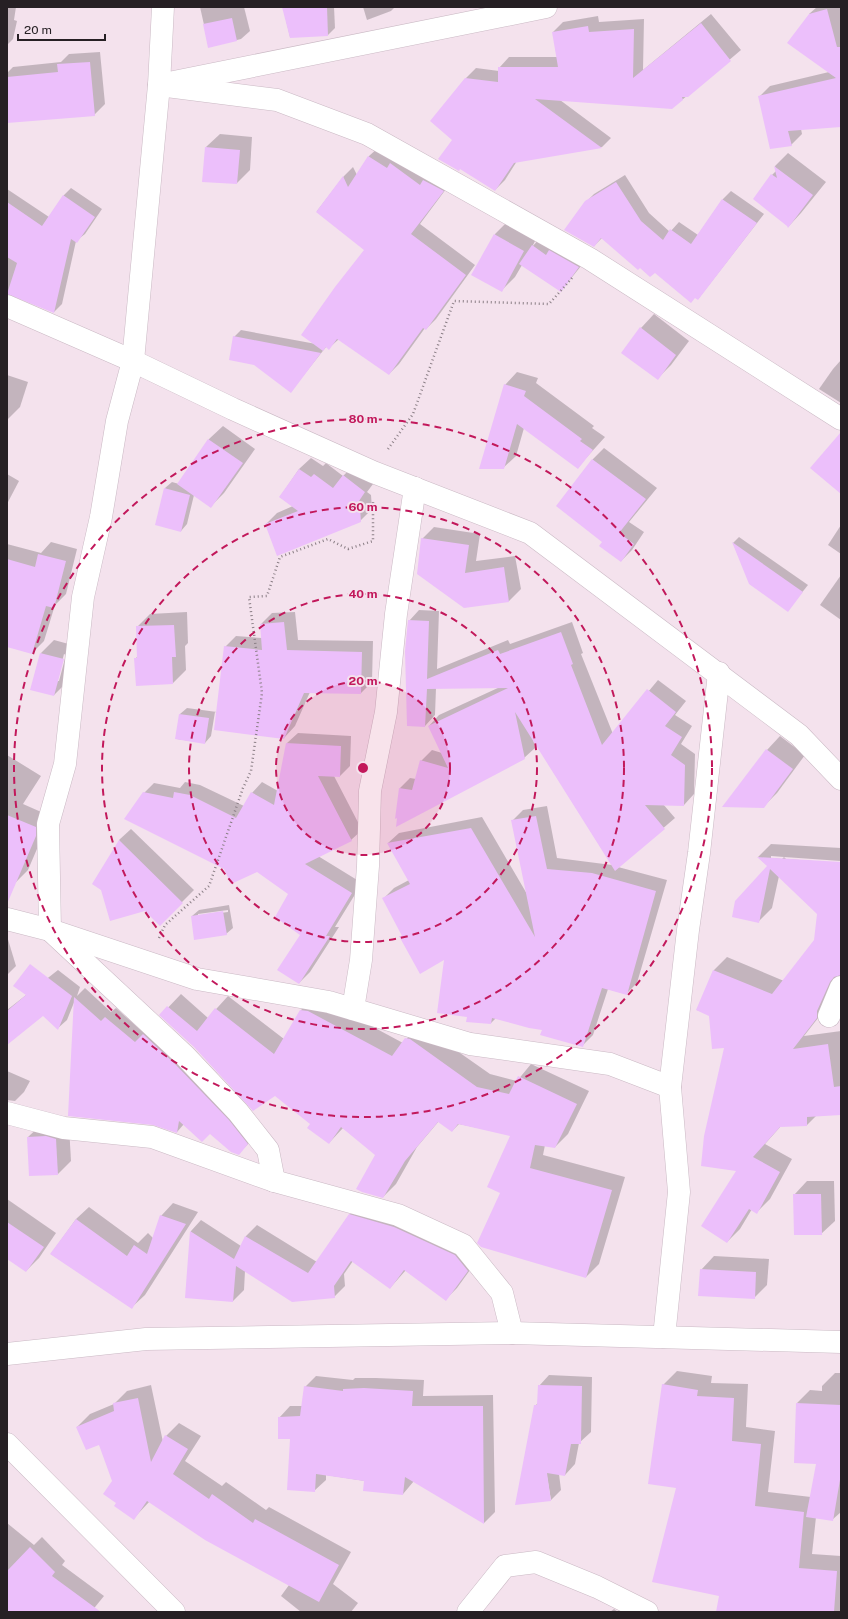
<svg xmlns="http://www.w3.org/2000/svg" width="848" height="1619" font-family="'Public Sans',sans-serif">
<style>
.shadow{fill:#0003;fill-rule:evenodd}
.building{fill:#ecbffb}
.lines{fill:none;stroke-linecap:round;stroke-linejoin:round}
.minor-casing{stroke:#cab9c4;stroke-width:23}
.path{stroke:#8b7f86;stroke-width:2.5;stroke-dasharray:1 3;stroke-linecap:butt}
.minor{stroke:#fff;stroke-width:22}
.ring{fill:none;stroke:#c2185b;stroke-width:2;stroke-dasharray:7 5}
.centre{fill:#c2185b;stroke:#f4e2ed;stroke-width:2}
.ring-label{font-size:12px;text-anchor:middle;font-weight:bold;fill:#c2185b;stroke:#f4e2ed;stroke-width:4;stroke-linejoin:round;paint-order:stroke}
</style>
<rect width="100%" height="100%" fill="#f4e2ed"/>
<g class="shadow">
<polygon points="7,7 16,7 14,20 17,21 13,39 7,45"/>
<polygon points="200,7 244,7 250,31 241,39 209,47"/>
<polygon points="283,7 334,7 335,28 328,35 290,37"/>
<polygon points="363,7 395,7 391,11 367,20"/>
<polygon points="817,7 840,7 841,11 841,126 801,129 802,134 791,145 759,97 770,86 829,72 809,14"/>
<polygon points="711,14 741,50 682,100 560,100 611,138 602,147 517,161 505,180 495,190 453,140 465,79 476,68 499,71 499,68 509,57 558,57 553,32 563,22 598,16 599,22 644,19 643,70"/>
<polygon points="100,52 105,104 94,115 7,122 7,73 13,67 61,62 69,54"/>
<polygon points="220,134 252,137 250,170 237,183 206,147"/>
<polygon points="379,147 452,181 420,224 475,265 436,319 426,329 425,328 399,364 389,374 339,339 329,348 326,347 291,391 234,337 241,330 316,344 366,250 317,211 344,176 353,167 357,175 369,156"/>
<polygon points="788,153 826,182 801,213 789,226 772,175 776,171 775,166"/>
<polygon points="625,175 649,213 670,232 679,222 698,235 723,199 731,191 764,214 698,299 602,238 594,246 586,202 594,194"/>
<polygon points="71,188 102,209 85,234 76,241 62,304 54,312 7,293 7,189 49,217 64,195"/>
<polygon points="508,221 537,237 532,247 539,239 585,261 561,291 522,265 515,277 502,290 495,234"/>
<polygon points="654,314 689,341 671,365 658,378 641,328"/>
<polygon points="841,360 841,403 819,389 833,369"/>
<polygon points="517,372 538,378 536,383 594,426 592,428 605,437 578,467 524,428 516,456 503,468 505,385"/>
<polygon points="7,375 28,382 20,407 8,419"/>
<polygon points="223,426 255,449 224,493 211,506 194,495 187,524 181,531 165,488 172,482 179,484 209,439"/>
<polygon points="604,448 657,488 629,522 644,532 632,550 621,561 603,541 558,506 593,459"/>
<polygon points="311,458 323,466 326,463 343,476 355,464 376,480 367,492 371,495 372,509 360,521 266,524 277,513 293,506 280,497 299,469"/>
<polygon points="7,474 19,481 7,504"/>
<polygon points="841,525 841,554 828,545"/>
<polygon points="434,527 480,534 476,561 515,556 521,589 509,601 464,607 422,539"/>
<polygon points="739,537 808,585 788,610 750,584 733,543"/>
<polygon points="51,542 77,549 66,594 55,605 44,641 32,653 7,645 7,544 41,553"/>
<polygon points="841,575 841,620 820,605"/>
<polygon points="419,610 439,611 437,669 508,640 510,644 572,622 583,653 581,654 613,734 658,680 686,701 675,715 692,726 681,744 695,754 694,794 684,805 663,804 675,818 618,867 667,880 637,983 626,994 608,989 593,1035 582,1046 543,1029 496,1018 491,1023 468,1016 445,959 401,937 403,935 384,898 394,888 409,880 388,843 399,833 482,817 527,894 512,821 523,810 547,806 557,858 612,865 533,739 535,748 524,758 397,825 400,788 410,778 416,779 421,761 432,750 442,753 429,726 439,715 500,687 436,688 435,715 425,726 409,621"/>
<polygon points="187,612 188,643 185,646 186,670 173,683 135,659 138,656 137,627 150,614"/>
<polygon points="295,612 298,640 373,641 372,682 361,693 310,692 295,726 284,738 215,712 211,736 205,743 177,739 180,714 187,708 217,712 225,647 236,636 262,638 261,624 272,613"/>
<path d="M54 640 76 646 67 682 54 695 41 653ZM64 654 66 655 59 681H57Z"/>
<polygon points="298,733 351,736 350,766 340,776 334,776 362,830 351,840 318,856 362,883 335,927 339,927 310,972 299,983 301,935 289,893 257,871 225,869 144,793 154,783 180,788 185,782 200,785 244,806 252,793 262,782 278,791 287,743"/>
<polygon points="780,736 805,755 777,793 763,807 767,750"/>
<polygon points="7,755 41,776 23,804 48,815 48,823 28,870 15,883 7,879"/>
<polygon points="131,829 194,890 160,924 119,840"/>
<path d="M771 844 841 848V861L784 857 786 859 841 863V974L830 997 829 1004 804 1036 841 1031V1111L816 1116 807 1125 781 1126 765 1144 792 1159 770 1199 757 1212 752 1209 740 1229 727 1242 738 1170 725 1047 710 1015 697 1010 714 970 727 957 784 981 815 940 818 914 779 876 772 908 759 921 768 866 758 857ZM771 856 784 857 782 859 771 858Z"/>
<path d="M229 905 233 928 226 934 192 916 199 910ZM228 910V912L198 916V914Z"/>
<polygon points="7,936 16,966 7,975"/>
<polygon points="58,970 80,987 77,996 85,988 111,1012 116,1008 257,1134 248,1144 238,1154 210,1133 184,1124 177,1132 75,1000 67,1020 58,1028 43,1015 7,1040 7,1010"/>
<polygon points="181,994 208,1018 228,996 284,1039 301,1010 314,997 321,999 403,1043 419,1025 423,1027 490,1074 517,1081 531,1064 589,1091 568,1134 555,1147 545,1145 543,1155 625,1177 599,1264 586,1277 501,1193 512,1135 459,1124 452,1131 439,1121 417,1147 396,1184 383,1197 377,1155 343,1128 329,1143 311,1124 275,1095 195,1047 161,1015"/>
<polygon points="7,1071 30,1081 24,1092 15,1101 7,1100"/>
<polygon points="42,1124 69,1126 71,1161 58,1174 28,1137"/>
<polygon points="807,1181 834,1181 835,1221 821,1234 794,1195"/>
<polygon points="7,1199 56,1233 39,1258 26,1271 7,1258"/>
<polygon points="173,1203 198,1212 145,1295 132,1307 51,1254 76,1219 89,1207 138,1243 148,1233 153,1238 161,1216"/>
<polygon points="360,1204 478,1259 457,1288 446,1299 406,1270 390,1288 353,1261 344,1274 345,1286 334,1297 245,1271 244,1290 233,1301 186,1297 191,1231 201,1220 241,1246 246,1236 257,1225 317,1262 349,1215"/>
<polygon points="714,1256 769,1259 767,1285 754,1298 701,1270"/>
<polygon points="677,1371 712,1376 711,1383 748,1384 746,1427 775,1431 768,1492 811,1497 817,1463 797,1403 810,1390 822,1391 822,1386 835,1373 841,1373 841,1512 832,1520 816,1517 812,1554 841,1556 841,1612 717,1612 720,1595 677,1487 663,1385"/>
<polygon points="549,1375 592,1377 591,1432 579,1443 575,1464 565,1475 559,1474 561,1490 551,1500 535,1406 538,1403 539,1386"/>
<polygon points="316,1376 353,1380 355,1378 376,1378 424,1380 423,1396 493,1395 495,1512 484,1523 414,1481 403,1494 365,1481 326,1475 326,1480 314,1491 291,1438 279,1418 290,1406 303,1406 305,1387"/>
<polygon points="151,1385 163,1442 166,1436 179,1423 201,1436 185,1461 222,1486 226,1482 266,1510 269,1507 351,1552 333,1584 358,1603 351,1612 301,1612 281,1596 289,1585 150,1501 134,1518 117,1503 113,1481 99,1443 77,1427 90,1414 114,1404 127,1391"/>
<polygon points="7,1523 34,1545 42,1537 65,1561 62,1565 104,1596 91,1612 7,1611"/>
<polygon points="614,1609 618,1612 610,1612"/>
</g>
<g class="building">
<polygon points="282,7 327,7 328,36 290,38"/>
<polygon points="827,9 837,47 841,47 841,127 788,131 792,146 770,149 758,96 836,78 787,43 809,14"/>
<polygon points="232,18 237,41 208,48 203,24"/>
<polygon points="701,23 731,61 688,97 682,97 683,100 672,109 535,99 602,148 514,163 495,191 460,169 459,171 438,159 452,140 430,121 465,78 498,82 498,67 558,67 552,32 588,26 589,32 634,29 633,78"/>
<polygon points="90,62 95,116 7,123 7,77 58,72 57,64"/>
<polygon points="205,147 240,150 237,184 202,182"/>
<polygon points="368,156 387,168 390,163 420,185 423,180 444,191 411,234 466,275 426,330 423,328 389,375 337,339 329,350 326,347 323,351 301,335 335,287 364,250 316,212 343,176 348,187"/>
<polygon points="774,166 813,195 788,228 787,226 753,199 771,174 777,178"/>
<polygon points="616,182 641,221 663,240 670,229 691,244 722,199 757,223 698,300 695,298 691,303 655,273 650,277 640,268 638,270 601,238 594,247 564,230 585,201"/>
<polygon points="63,195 95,217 77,243 71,239 54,313 7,294 17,263 7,257 7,202 42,226"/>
<polygon points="494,234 524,251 502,292 471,275"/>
<polygon points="532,245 546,255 549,250 579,267 561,292 519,264"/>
<polygon points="640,327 676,355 658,380 621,353"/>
<polygon points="233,336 321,353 291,393 254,365 229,360"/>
<polygon points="504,384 526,391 524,396 582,439 580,441 593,450 578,469 517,424 504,469 479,469"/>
<polygon points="841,432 841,494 810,468"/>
<polygon points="208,439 243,463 211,508 177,484"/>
<polygon points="592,459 646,499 619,533 634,544 621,562 599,546 602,542 556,506"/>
<polygon points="299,469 311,477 314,474 333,488 343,475 365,492 357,504 360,507 361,522 277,556 265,524 298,511 279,497"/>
<polygon points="164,488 190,495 181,532 155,525"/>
<polygon points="421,538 469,545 465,573 504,567 509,602 464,608 417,574"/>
<polygon points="732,542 803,592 788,612 749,584"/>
<polygon points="38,554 66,561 54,608 46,606 32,654 7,647 7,559 35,567"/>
<polygon points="408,620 429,621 427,679 498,650 500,654 561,632 573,664 571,665 602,745 647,689 676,712 665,726 682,737 671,755 685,765 684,806 645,805 665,829 615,871 515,712 525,759 396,827 397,818 395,819 399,788 412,790 420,760 448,768 428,726 508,688 427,689 425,727 407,726 405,651"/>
<polygon points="284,622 287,650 362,652 361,694 304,693 284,739 214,730 224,646 262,650 260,624"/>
<polygon points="174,625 176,657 172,657 173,684 136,686 134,658 137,658 136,626"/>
<polygon points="40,653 64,659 54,696 30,690"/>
<polygon points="179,714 209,718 205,744 175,739"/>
<polygon points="286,743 341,746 340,777 318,776 352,841 305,864 352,893 326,936 330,936 299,984 277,970 300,935 275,917 288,894 257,872 231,884 224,869 124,819 143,792 173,798 174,792 190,795 236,818 251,792 274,805"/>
<polygon points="766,749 793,769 764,808 722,807"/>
<polygon points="7,815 36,827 36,836 7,904"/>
<polygon points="536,816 547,869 592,873 656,891 627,995 602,988 583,1047 540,1035 542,1030 529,1028 492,1018 491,1024 466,1022 467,1017 437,1013 444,960 420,974 399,936 402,936 382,898 410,884 387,843 471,828 535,937 511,820"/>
<polygon points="119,840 183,903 160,926 145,911 110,921 101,890 92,884"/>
<polygon points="757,857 841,862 841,975 834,977 830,982 817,1011 817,1018 793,1049 828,1044 834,1087 841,1086 841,1115 807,1117 807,1126 780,1127 753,1157 780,1172 757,1214 749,1209 727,1243 701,1226 736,1171 701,1166 704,1136 724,1048 712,1049 709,1016 696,1010 713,970 772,994 814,940 817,914 770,869 759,923 732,917 735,901 767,866"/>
<polygon points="223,911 227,935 194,940 191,916"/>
<polygon points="30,964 72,996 58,1030 43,1016 7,1045 7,1011 26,995 13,986"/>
<polygon points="74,997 101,1021 105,1017 135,1042 143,1034 176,1065 229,1120 248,1144 239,1155 231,1152 210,1134 202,1142 179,1121 177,1133 153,1125 68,1116"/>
<polygon points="167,1006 197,1031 215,1008 274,1054 300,1010 308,1011 392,1056 405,1038 410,1039 477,1087 509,1094 518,1076 577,1104 555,1148 535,1145 530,1168 612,1190 586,1278 481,1247 477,1243 500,1193 487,1187 510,1136 458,1124 452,1132 438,1122 405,1161 383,1198 362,1192 356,1189 375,1155 341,1127 329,1144 307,1128 310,1124 275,1096 253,1111 194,1047 159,1015"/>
<polygon points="46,1136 56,1139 58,1175 29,1176 27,1137"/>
<polygon points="793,1194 821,1194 822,1235 794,1235"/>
<polygon points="349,1214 394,1227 455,1255 468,1271 446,1301 404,1270 390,1289 351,1261 334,1286 335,1298 292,1302 236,1266 233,1302 185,1298 190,1231 234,1259 245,1236 308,1273"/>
<polygon points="160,1215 186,1224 132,1309 50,1254 76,1219 127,1256 134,1245 147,1254"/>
<polygon points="7,1222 44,1247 26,1272 7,1259"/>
<polygon points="700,1269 756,1272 755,1299 698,1296"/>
<polygon points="662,1384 698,1390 697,1396 734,1398 732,1441 761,1444 755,1506 804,1512 799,1568 837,1571 834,1612 716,1612 719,1596 652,1582 676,1488 648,1484"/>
<polygon points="538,1385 582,1386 581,1444 571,1444 565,1476 547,1473 551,1501 515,1505 534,1405 537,1405"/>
<polygon points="304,1386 343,1391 343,1389 364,1388 413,1391 412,1406 483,1406 484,1524 405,1477 403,1495 363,1491 364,1481 316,1474 315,1492 287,1490 290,1439 278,1439 278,1417 300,1416"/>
<polygon points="138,1398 151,1462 165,1435 188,1449 173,1474 209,1499 212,1494 253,1523 255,1519 339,1565 319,1602 205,1540 147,1501 134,1520 114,1506 116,1503 103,1494 112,1481 99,1445 86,1450 76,1427 114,1411 113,1403"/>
<polygon points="796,1403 841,1405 841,1474 833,1521 806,1517 816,1464 794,1463"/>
<polygon points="30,1547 55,1572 52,1576 101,1612 7,1612 7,1571"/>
</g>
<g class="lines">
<defs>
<g id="minor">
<polyline points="163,7 159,85 546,7"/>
<polyline points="7,306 133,361 233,409 373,472 530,533 799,735 841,779"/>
<polyline points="7,919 50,930 197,979 329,1002 470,1044 610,1064 670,1087"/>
<polyline points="353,1009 361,960 368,866 370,791 386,712 396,614 415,488"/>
<polyline points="829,1016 841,987"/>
<polyline points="7,1113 64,1128 152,1137 274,1181 398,1215 463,1245 502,1293 512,1333"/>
<polyline points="274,1181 268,1150 238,1112 185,1056 50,930 48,824 65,764 83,597 101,517 117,421 133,361 159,85 277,100 367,134 590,259 841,419"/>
<polyline points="664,1337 679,1192 670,1087 688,930 699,853 719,673"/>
<polyline points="7,1354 146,1339 512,1333 841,1342"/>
<polyline points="7,1444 174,1612"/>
<polyline points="468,1612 505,1566 536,1562 597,1587 647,1612"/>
</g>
</defs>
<use href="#minor" class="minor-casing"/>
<g class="path">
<polyline points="388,449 413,414 454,301 549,304 572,278"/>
<polyline points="159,938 165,925 209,886 243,788 251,771 262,693 249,597 267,596 280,557 328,539 348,549 373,541 373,500"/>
</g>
<use href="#minor" class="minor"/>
</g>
<circle cx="363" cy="768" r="87" fill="#c2185b" fill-opacity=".12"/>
<g class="ring">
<circle cx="363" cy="768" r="87"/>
<circle cx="363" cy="768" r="174"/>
<circle cx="363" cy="768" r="261"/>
<circle cx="363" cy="768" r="349"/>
</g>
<circle cx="363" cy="768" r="6" class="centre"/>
<g class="ring-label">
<text x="363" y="423">80 m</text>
<text x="363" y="511">60 m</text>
<text x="363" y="598">40 m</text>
<text x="363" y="685">20 m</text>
</g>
<rect width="848" height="1619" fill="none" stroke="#262024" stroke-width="16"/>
<path d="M18 34v6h87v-6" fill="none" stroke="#262024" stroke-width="2"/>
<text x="24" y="34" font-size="12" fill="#262024" stroke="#f4e2ed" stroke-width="3" paint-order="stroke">20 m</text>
</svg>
